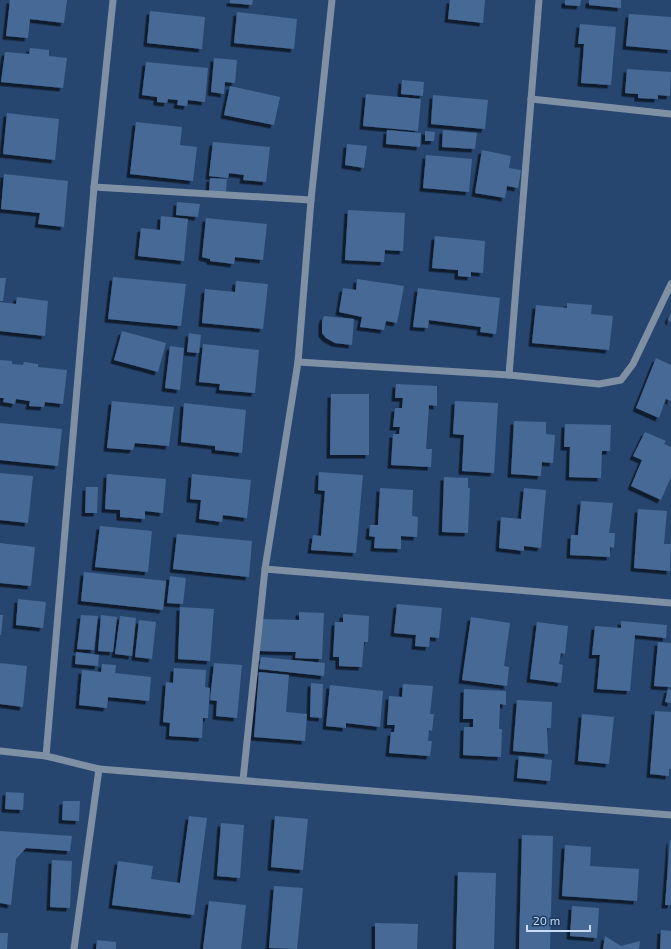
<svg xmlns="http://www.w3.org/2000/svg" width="671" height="949" font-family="'Exo 2',sans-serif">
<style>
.building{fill:#476995;filter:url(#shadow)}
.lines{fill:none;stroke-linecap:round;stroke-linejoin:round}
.minor{stroke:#7f8fa4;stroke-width:7}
</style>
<defs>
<filter id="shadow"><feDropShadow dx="-3.5" dy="3.5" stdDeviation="0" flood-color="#0009"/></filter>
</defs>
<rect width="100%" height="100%" fill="#264670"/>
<g class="building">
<polygon points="10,0 67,0 64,23 30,19 28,38 6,36"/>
<polygon points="230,0 253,0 252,5 230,3"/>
<polygon points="450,0 485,0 483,23 448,19"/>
<polygon points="565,0 581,0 580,6 565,5"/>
<polygon points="589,0 621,0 621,8 589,5"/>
<polygon points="150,11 205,17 202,49 147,43"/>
<polygon points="237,12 297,19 294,49 234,43"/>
<polygon points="629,14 671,17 671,50 626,46"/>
<polygon points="580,24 616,27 611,85 581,83 584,44 578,44"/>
<polygon points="30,48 49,50 49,56 67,58 63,88 1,82 5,52 29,54"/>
<polygon points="214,58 237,60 235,83 225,82 224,94 211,92"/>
<polygon points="146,62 208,68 205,102 188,100 187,106 177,105 178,100 168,99 167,103 157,102 157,97 142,95"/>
<polygon points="627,69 671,72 670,96 658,95 658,99 638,98 638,94 625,93"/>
<polygon points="402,80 424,82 423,96 401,94"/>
<polygon points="230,86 280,97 274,125 224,115"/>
<polygon points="366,94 421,99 418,131 363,126"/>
<polygon points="433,95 488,100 485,129 431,124"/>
<polygon points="7,113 59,119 55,160 3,154"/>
<polygon points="136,122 182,127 180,145 197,147 193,181 130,174"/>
<polygon points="387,130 421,133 420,147 386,144"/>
<polygon points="443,130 477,133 475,149 442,147"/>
<polygon points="425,131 435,132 434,141 425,141"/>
<polygon points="213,142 270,147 266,182 243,180 244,175 229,173 228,178 209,176"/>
<polygon points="347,144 367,146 364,168 345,165"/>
<polygon points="482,150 511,156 509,168 521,170 518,188 507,186 505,198 475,193"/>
<polygon points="426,155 472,159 469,192 423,188"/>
<polygon points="4,174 68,181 64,227 38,224 40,213 1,209"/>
<polygon points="210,178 227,179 226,192 209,191"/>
<polygon points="177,202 200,204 198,217 176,215"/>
<polygon points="348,210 405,213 403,251 385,250 384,262 345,260"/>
<polygon points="161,216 188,219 184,261 138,256 141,228 160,230"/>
<polygon points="206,218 267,224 263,260 235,257 234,264 210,261 210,259 202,257"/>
<polygon points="435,236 485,241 483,273 471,272 471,277 458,276 458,270 432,268"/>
<polygon points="113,277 186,284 181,326 108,319"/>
<polygon points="0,278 6,278 3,301 0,301"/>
<polygon points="357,279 404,286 397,323 386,321 384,330 360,327 362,317 339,312 343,288 356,290"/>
<polygon points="236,281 268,284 263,329 202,323 205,289 235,292"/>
<polygon points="418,288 500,298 496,334 480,332 481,327 429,320 428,328 413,327"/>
<polygon points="17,297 48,301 45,336 0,331 0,302 16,304"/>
<polygon points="567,303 592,305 591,314 613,316 609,350 532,343 536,305 567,308"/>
<polygon points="671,313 671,322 668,320"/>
<polygon points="324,316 354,319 352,345 335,343 326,338 322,333 322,321"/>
<polygon points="122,331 166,343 158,372 114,360"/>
<polygon points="189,333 201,335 199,353 187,352"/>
<polygon points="203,344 259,350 255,393 219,390 220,384 199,382"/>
<polygon points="170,346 184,348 180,390 165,388"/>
<polygon points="656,358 671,365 671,401 666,399 659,418 636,408"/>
<polygon points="0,360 12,361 12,364 23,365 24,362 38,364 38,367 67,370 63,404 45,402 44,407 29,406 30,401 16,399 15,404 3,402 4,398 0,398"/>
<polygon points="396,384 437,386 437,406 429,405 426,449 432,449 431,467 391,465 393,434 399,434 400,427 393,427 395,408 402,408 403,398 395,398"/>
<polygon points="331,394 369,394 369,455 330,455"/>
<polygon points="112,401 174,407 169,446 135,443 133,450 107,448"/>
<polygon points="455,401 498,403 494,473 462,471 464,435 453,434"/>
<polygon points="184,403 246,410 242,453 215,450 215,446 181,442"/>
<polygon points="514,421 546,422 546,434 555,435 553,463 542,462 541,476 511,474"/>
<polygon points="0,423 62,429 58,466 0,460"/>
<polygon points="565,424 611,425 610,451 602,451 601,478 569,477 570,447 564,447"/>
<polygon points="645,432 666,441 664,444 671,447 671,477 661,500 631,486 642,460 633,456"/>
<polygon points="319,472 363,475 356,553 311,550 313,535 321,536 325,491 318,490"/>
<polygon points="0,473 33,476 28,523 0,520"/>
<polygon points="107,474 166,479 163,513 145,511 145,519 120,517 120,510 105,509"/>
<polygon points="192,474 251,480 247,518 223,515 222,522 199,519 201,500 190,499"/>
<polygon points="444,477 468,478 468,488 470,488 468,533 442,532"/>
<polygon points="86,487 98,487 97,513 85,513"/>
<polygon points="380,488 413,490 412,516 418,517 417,537 401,536 401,549 374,548 375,537 369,536 370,525 378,525"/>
<polygon points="524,488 546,490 541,548 524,546 524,551 499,548 501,517 521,519"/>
<polygon points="581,501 613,503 609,533 615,533 614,548 610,547 610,557 570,555 571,535 578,535"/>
<polygon points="638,509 667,511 664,544 671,544 670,571 634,568"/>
<polygon points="100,526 152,531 148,572 95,567"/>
<polygon points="177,534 252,541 249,577 173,569"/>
<polygon points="0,543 35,547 31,586 0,583"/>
<polygon points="84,572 166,581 163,610 81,601"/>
<polygon points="170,576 186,578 183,604 167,603"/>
<polygon points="18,599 46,602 43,628 16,625"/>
<polygon points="397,604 442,608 439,638 430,637 429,647 415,646 416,635 394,633"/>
<polygon points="180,607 214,609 210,661 178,659"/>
<polygon points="299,612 324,613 322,659 295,658 296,652 260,651 261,619 299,620"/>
<polygon points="343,614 369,616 368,642 364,642 362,667 339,666 339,657 333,657 335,622 343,622"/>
<polygon points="0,615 3,615 1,635 0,635"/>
<polygon points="81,615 98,616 94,650 77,649"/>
<polygon points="101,615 117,617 113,652 98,651"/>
<polygon points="120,616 136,618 132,656 115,654"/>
<polygon points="471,617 510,623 504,666 509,667 507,686 462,680"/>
<polygon points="139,620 156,622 152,659 135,657"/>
<polygon points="621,621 667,625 666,638 635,635 630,691 597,689 600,655 592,655 595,626 621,628"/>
<polygon points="537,622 568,626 565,654 561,653 559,664 563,665 561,683 530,679"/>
<polygon points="658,642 671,643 671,687 654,686"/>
<polygon points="76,652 99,655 98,666 75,664"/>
<polygon points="261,657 325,663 324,676 259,669"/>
<polygon points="0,663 27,666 23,707 0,704"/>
<polygon points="214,663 242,665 237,718 216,716 217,701 210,700"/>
<polygon points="102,664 116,665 115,673 151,677 149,701 108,697 107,708 79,705 82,670 101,672"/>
<polygon points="174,668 206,670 205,687 210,688 208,718 203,718 202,738 169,736 170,723 163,722 166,682 173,683"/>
<polygon points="259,672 289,675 286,712 307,714 305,741 254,737"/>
<polygon points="311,683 323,684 322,718 310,717"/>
<polygon points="403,684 433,686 430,714 434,714 432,731 429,730 428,741 432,741 430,756 389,753 391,732 394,732 395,725 387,725 389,696 402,697"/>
<polygon points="330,685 383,691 380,727 346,723 346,728 326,726"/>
<polygon points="464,689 506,691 506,705 500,704 499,729 502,729 501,757 463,755 464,727 473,727 473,719 463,719"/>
<polygon points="668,689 671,690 671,703 665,702"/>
<polygon points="517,700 552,702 551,728 547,728 548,754 513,751"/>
<polygon points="655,711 671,712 671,769 669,769 669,776 650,774"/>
<polygon points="582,714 614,717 609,764 578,761"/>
<polygon points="519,756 552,760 550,781 517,778"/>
<polygon points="6,792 24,793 23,810 5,809"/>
<polygon points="63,801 80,801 79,821 62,820"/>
<polygon points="189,816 207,818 194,915 112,905 118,861 153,866 151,879 180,883"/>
<polygon points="275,816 308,819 303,870 271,867"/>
<polygon points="221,823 244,825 240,878 217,876"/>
<polygon points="0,831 72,836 70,851 26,848 16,859 11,905 0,903"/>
<polygon points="522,835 553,836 550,949 519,949"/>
<polygon points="670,840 671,840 671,905 665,905"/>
<polygon points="565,845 591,847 590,866 639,869 637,901 562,896"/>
<polygon points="52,860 72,861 70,908 50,907"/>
<polygon points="458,872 496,873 494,949 456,949"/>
<polygon points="274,886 303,888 297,949 269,948"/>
<polygon points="209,901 246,905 241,949 203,949"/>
<polygon points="572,906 599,908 597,938 570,936"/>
<polygon points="375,923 418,924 417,949 375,949"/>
<polygon points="661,930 671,931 671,949 660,949"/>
<polygon points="0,933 8,933 7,949 0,949"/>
<polygon points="605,936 621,946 640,941 639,949 603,949"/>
<polygon points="97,940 116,942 116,949 96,949"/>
</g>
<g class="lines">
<g class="minor">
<polyline points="531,99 671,114"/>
<polyline points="94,187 311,200"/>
<polyline points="298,362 509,375 599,384 621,380 633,364 671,284"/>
<polyline points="509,375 539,0"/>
<polyline points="265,569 671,603"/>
<polyline points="0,751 46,756 99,769 671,815"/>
<polyline points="46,756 94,187 113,0"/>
<polyline points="243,780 265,569 298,362 311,200 332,0"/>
<polyline points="74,949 99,769"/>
</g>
</g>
<path d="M527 925v6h63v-6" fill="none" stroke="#caddf7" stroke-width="2"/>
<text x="533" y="925" font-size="12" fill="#caddf7" stroke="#1b3b64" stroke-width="3" paint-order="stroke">20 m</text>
</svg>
